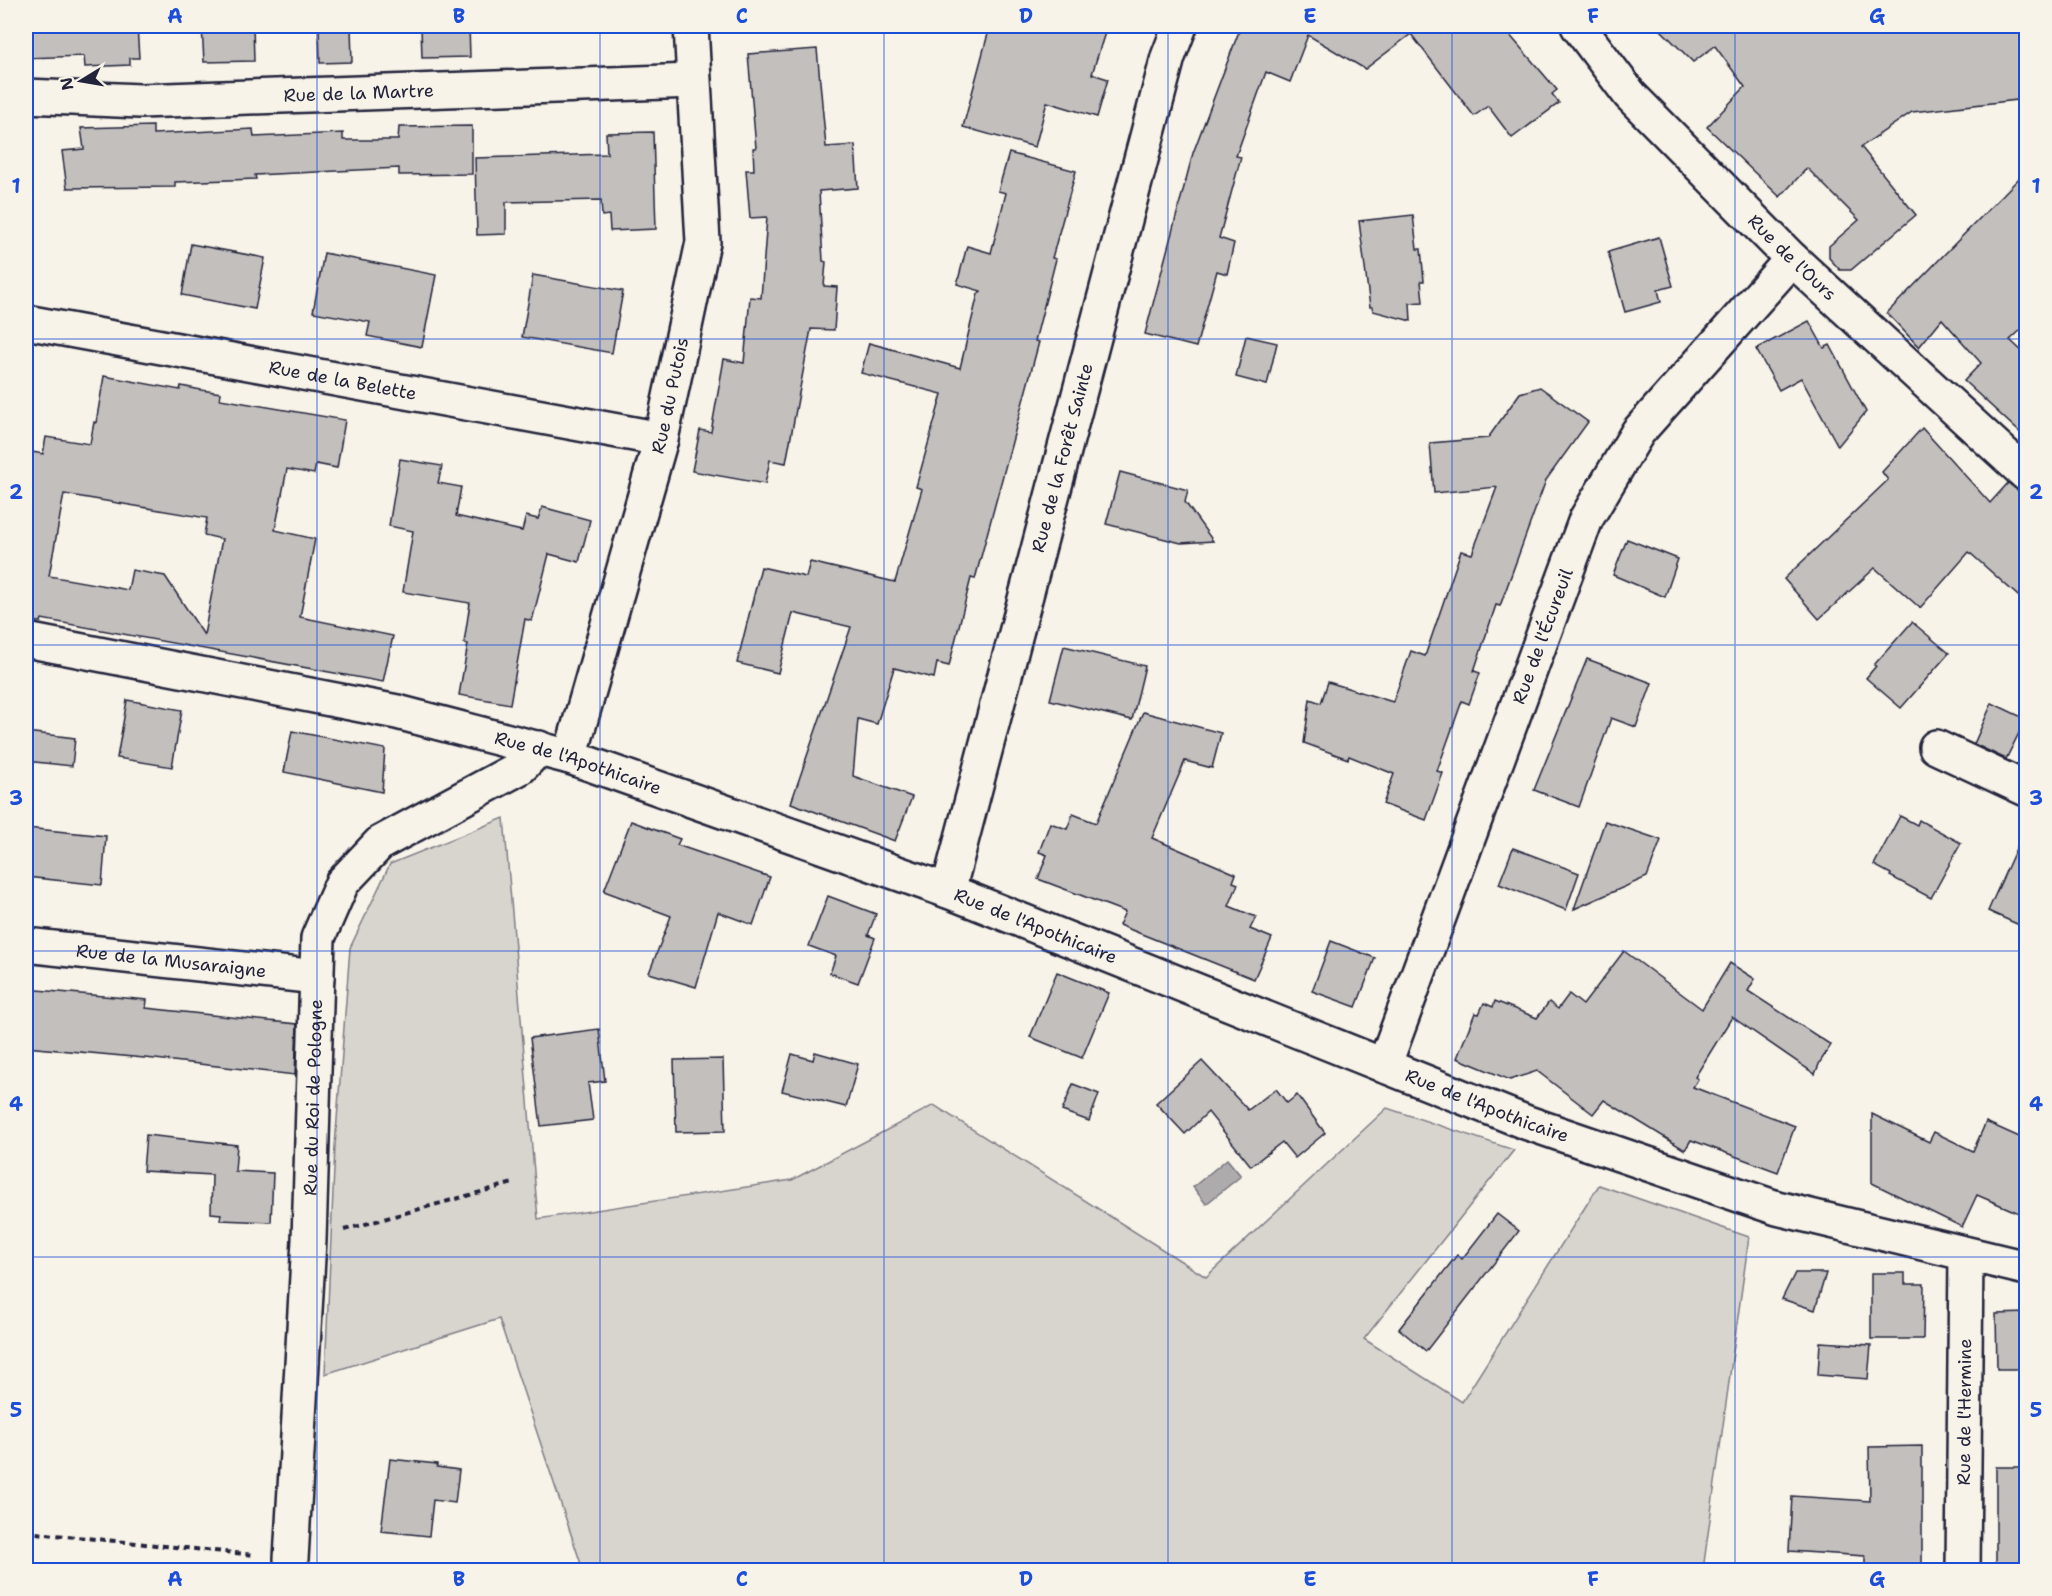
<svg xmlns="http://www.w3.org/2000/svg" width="2052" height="1596" font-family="'Shantell Sans',sans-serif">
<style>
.green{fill:#d8d5cf;stroke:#7d7c85;stroke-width:1.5}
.water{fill:#aeabad;stroke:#76747f;stroke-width:1.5}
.building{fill:#c2bfbd;stroke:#22223b;stroke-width:1.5;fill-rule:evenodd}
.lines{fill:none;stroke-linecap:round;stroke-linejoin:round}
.minor-casing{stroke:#22223b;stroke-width:38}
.path{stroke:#22223b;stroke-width:4;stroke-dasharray:6 4.5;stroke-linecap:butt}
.minor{stroke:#f7f3e8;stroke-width:33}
.grid{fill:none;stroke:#1d4ed8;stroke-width:1.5;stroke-opacity:0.55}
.labels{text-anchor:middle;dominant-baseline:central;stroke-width:6;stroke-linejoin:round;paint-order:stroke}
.street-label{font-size:18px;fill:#22223b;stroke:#f7f3e8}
.neatline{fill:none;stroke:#1d4ed8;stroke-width:2}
.grid-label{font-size:20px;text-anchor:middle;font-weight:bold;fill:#1d4ed8}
</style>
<rect width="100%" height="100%" fill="#f7f3e8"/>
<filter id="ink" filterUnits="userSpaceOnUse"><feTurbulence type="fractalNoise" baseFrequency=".0167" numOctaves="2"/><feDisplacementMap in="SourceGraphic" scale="12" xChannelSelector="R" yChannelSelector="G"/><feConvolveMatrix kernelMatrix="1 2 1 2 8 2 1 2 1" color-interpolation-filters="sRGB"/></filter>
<g filter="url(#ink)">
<polygon class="green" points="504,818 538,1219 792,1180 934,1105 1206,1277 1387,1108 1514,1150 1364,1339 1462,1402 1599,1185 1749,1237 1703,1570 583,1570 499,1319 325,1374 335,1146 350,948 390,864"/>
<polygon class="water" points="1227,1159 1241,1176 1206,1204 1193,1187"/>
<g class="building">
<polygon points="26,26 137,26 139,58 130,58 130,65 85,67 84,56 26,58"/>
<polygon points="202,26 253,26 254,61 204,62"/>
<polygon points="319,26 351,26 352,62 320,63"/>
<polygon points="421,26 469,26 470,57 422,58"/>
<polygon points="990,26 1107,26 1092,74 1108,79 1097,117 1047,102 1035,147 963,127"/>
<polygon points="1241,26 1502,26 1557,90 1552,94 1559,103 1512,138 1488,106 1474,116 1411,34 1365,69 1308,35 1290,82 1266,72 1236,156 1241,157 1219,238 1234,243 1227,274 1217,271 1196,347 1145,334 1193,153"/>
<polygon points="1657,26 2018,26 2026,40 2026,99 1912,112 1861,147 1916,215 1851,270 1840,270 1829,258 1829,246 1859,220 1807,168 1780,197 1707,127 1745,87 1715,46 1693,62"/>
<polygon points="817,49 826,147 855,145 858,188 819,191 823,261 826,262 824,286 837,287 834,330 811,329 786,463 770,460 765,484 692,471 700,430 711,432 724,359 744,363 750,297 761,298 767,217 750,218 746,170 754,170 753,148 756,148 748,54"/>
<polygon points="153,126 153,134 253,129 254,137 343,133 343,140 398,140 399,127 472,126 472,174 399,175 399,168 255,175 256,179 175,182 175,187 67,188 62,151 84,149 81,128"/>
<polygon points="653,132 656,229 610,231 609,215 602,216 601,200 506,202 506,234 477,235 475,158 607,154 606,133"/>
<polygon points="1009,153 1076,171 1052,258 1056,259 1035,341 1039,342 975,579 971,578 949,666 937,663 934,678 894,668 877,724 858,719 853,776 912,797 895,841 791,803 851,627 793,613 778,673 737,663 761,567 806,577 810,562 895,582 922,489 916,487 942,394 861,373 869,343 960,368 978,294 981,291 957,284 967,246 991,253 1006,193 998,191"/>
<polygon points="2026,171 2026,325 2010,340 2026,355 2026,438 1964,381 1981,363 1942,319 1919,347 1887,313"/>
<polygon points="1413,215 1417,249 1421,249 1424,281 1421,281 1423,302 1410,303 1411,321 1373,311 1372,307 1370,307 1359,221"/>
<polygon points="1659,237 1673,286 1658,290 1661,302 1625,312 1608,252"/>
<polygon points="191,244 265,258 255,309 182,295"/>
<polygon points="324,253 436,275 422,347 367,336 370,322 313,312"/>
<polygon points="533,275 623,291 612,353 522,337"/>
<polygon points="1809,321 1824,348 1830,345 1866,412 1838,446 1801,378 1779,390 1756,349"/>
<polygon points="1246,336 1277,343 1267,385 1236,377"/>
<path d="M104 376 180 390 181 386 201 390 221 393 220 399 345 420 337 468 316 464 314 474 287 469 275 530 315 539 300 617 393 636 383 682 42 619 41 622 26 621V451L43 454 46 437 90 444 94 422 96 423ZM64 494 207 518 204 535 222 539 204 635 165 576 132 570 128 590 49 576Z"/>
<polygon points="1540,387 1588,422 1546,480 1500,606 1496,605 1474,671 1480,673 1469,704 1462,701 1437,771 1443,773 1426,820 1383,804 1394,774 1349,756 1348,759 1304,743 1310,699 1321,703 1328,682 1393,702 1411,651 1425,656 1461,551 1472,554 1497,487 1434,493 1430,443 1488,438 1520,393"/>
<polygon points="1922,428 1990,503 2008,483 2021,492 2026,492 2026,603 1969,552 1920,608 1875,568 1819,619 1784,579 1888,480 1882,472"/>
<polygon points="400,459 442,466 438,483 461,487 456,516 522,531 526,516 538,519 542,507 590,520 579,562 549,554 532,621 525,619 510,704 459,695 468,644 464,643 470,603 403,592 413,531 389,526"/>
<polygon points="1120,472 1188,490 1185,502 1213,541 1181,543 1106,524"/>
<polygon points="1627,539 1678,559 1665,597 1613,575"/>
<polygon points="1912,622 1949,653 1901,708 1866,678 1876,666 1874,665"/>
<polygon points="1064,646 1145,666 1132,720 1050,700"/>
<polygon points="1587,659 1652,683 1636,727 1611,718 1579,807 1534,790"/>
<polygon points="127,700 182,710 172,767 117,758"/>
<polygon points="1992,703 2026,719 2006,759 1974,744"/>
<polygon points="1143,712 1221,733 1212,768 1185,761 1152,838 1236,874 1233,882 1238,884 1229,906 1256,917 1250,929 1272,938 1254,979 1119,925 1125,912 1038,879 1047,855 1039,852 1050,823 1067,829 1073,814 1096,823"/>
<polygon points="292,731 385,749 382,792 284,772"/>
<polygon points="26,732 75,738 72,766 26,761"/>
<polygon points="1900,816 1917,825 1919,820 1961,843 1931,898 1890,876 1891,874 1874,865"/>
<polygon points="631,821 680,839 677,845 770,877 753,925 718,912 696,987 649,973 671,916 604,891"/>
<polygon points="1605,821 1661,840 1647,877 1574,909"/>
<polygon points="2026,826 2026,928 1988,911"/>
<polygon points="26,828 106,836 102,885 26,877"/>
<polygon points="1513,848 1579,873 1566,910 1499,884"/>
<polygon points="828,896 876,914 868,935 875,938 858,983 830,973 836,956 809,946"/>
<polygon points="1331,941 1375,958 1356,1007 1312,991"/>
<polygon points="1624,951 1702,1009 1730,963 1755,979 1748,991 1831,1045 1820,1062 1815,1074 1732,1017 1695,1077 1698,1079 1693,1087 1795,1126 1778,1172 1691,1140 1685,1150 1604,1100 1593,1114 1537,1071 1510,1080 1457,1058 1475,1013 1479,1014 1484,1003 1493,1007 1495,1001 1537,1018 1549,1002 1558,1009 1569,994 1583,1005"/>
<polygon points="1057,972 1109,993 1082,1058 1030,1037"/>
<polygon points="26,989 147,1000 146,1008 297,1024 295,1075 155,1059 26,1047"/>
<polygon points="599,1029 605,1081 588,1083 593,1120 541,1126 530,1038"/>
<polygon points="815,1052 858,1064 846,1107 782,1091 792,1054 813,1060"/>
<polygon points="723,1059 725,1131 676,1132 674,1060"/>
<polygon points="1202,1061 1248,1110 1276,1089 1287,1103 1297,1095 1325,1133 1295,1158 1282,1142 1251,1166 1208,1112 1185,1134 1156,1103"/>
<polygon points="1073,1084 1099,1094 1089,1121 1062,1111"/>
<polygon points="1872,1114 1929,1142 1934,1132 1973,1151 1986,1122 2026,1140 2026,1216 1977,1195 1962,1227 1872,1183"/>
<polygon points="146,1135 237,1145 235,1171 273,1173 271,1222 220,1220 221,1214 211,1213 212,1175 143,1171"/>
<polygon points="1497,1214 1519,1231 1426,1351 1399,1329 1457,1255 1462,1259"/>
<polygon points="1795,1273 1826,1273 1815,1310 1782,1299"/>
<polygon points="1871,1273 1905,1273 1905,1284 1924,1284 1923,1339 1871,1339"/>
<polygon points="2026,1313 2026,1369 1997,1369 1996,1314"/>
<polygon points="1820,1342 1871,1345 1868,1379 1818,1375"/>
<polygon points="1922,1446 1922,1570 1865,1570 1865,1556 1789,1551 1792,1496 1870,1501 1869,1447"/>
<polygon points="390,1459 437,1464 437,1467 459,1470 455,1503 433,1500 429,1536 381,1531"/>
<rect x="1996" y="1467" width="30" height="103"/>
</g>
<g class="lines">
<defs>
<g id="minor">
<path id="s1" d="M1578 26 1630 95 1792 259 2026 474"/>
<path id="s2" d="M26 96 140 101 693 81"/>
<path id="s3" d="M26 322 661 439"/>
<path id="s4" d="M26 640 397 712 570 757 948 891 1525 1122 1777 1208 2026 1268"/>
<polyline points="1936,747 2026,789"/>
<path id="s5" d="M570 757 661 439 703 242 691 26"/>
<path id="s6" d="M948 891 1168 57 1180 26"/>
<path id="s7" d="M26 945 317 977"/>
<path id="s8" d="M1384 1066 1586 519 1638 432 1792 259"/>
<path id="s9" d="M291 1559 309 1240 318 938 342 883 380 843 521 767 539 748"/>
<path id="s10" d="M1963 1570 1966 1254"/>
</g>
</defs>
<use href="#minor" class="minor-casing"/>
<g class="path">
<polyline points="344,1230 513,1183"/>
<polyline points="26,1532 255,1555"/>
</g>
<use href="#minor" class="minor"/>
</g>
</g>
<path class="grid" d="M317 26V1570M600 26V1570M884 26V1570M1168 26V1570M1452 26V1570M1735 26V1570M26 339H2026M26 645H2026M26 951H2026M26 1257H2026"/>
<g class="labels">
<g class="street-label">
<text stroke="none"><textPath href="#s2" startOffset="333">Rue de la Martre</textPath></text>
<text stroke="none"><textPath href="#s1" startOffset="316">Rue de l'Ours</textPath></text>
<text stroke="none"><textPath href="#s3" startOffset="322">Rue de la Belette</textPath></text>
<text stroke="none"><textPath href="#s5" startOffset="375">Rue du Putois</textPath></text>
<text stroke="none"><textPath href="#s6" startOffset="448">Rue de la Forêt Sainte</textPath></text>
<text stroke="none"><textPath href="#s8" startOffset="458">Rue de l'Écureuil</textPath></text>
<text stroke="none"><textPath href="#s4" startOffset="566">Rue de l'Apothicaire</textPath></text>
<text stroke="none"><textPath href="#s4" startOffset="1052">Rue de l'Apothicaire</textPath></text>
<text stroke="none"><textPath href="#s7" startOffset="146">Rue de la Musaraigne</textPath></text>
<text stroke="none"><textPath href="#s9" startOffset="462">Rue du Roi de Pologne</textPath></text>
<text stroke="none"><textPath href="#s4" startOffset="1538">Rue de l'Apothicaire</textPath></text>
<text stroke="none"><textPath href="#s10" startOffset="158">Rue de l'Hermine</textPath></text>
</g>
</g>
<rect width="2052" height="1596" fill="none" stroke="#f7f3e8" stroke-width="66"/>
<g transform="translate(81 81) rotate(259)" stroke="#f7f3e8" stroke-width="4.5" paint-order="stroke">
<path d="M0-4.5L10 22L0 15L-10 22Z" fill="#22223b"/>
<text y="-9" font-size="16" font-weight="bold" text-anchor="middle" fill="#22223b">N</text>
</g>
<rect x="33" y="33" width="1986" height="1530" class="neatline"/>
<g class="grid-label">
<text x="175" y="23">A</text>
<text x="459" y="23">B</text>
<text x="742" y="23">C</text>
<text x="1026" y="23">D</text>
<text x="1310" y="23">E</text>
<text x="1593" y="23">F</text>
<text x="1877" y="23">G</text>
<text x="16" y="193">1</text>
<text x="2036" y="193">1</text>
<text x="16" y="499">2</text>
<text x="2036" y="499">2</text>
<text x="16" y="805">3</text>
<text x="2036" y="805">3</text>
<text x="16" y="1111">4</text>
<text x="2036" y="1111">4</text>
<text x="16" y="1417">5</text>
<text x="2036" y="1417">5</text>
<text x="175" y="1586">A</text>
<text x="459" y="1586">B</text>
<text x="742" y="1586">C</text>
<text x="1026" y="1586">D</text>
<text x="1310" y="1586">E</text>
<text x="1593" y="1586">F</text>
<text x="1877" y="1586">G</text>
</g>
</svg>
